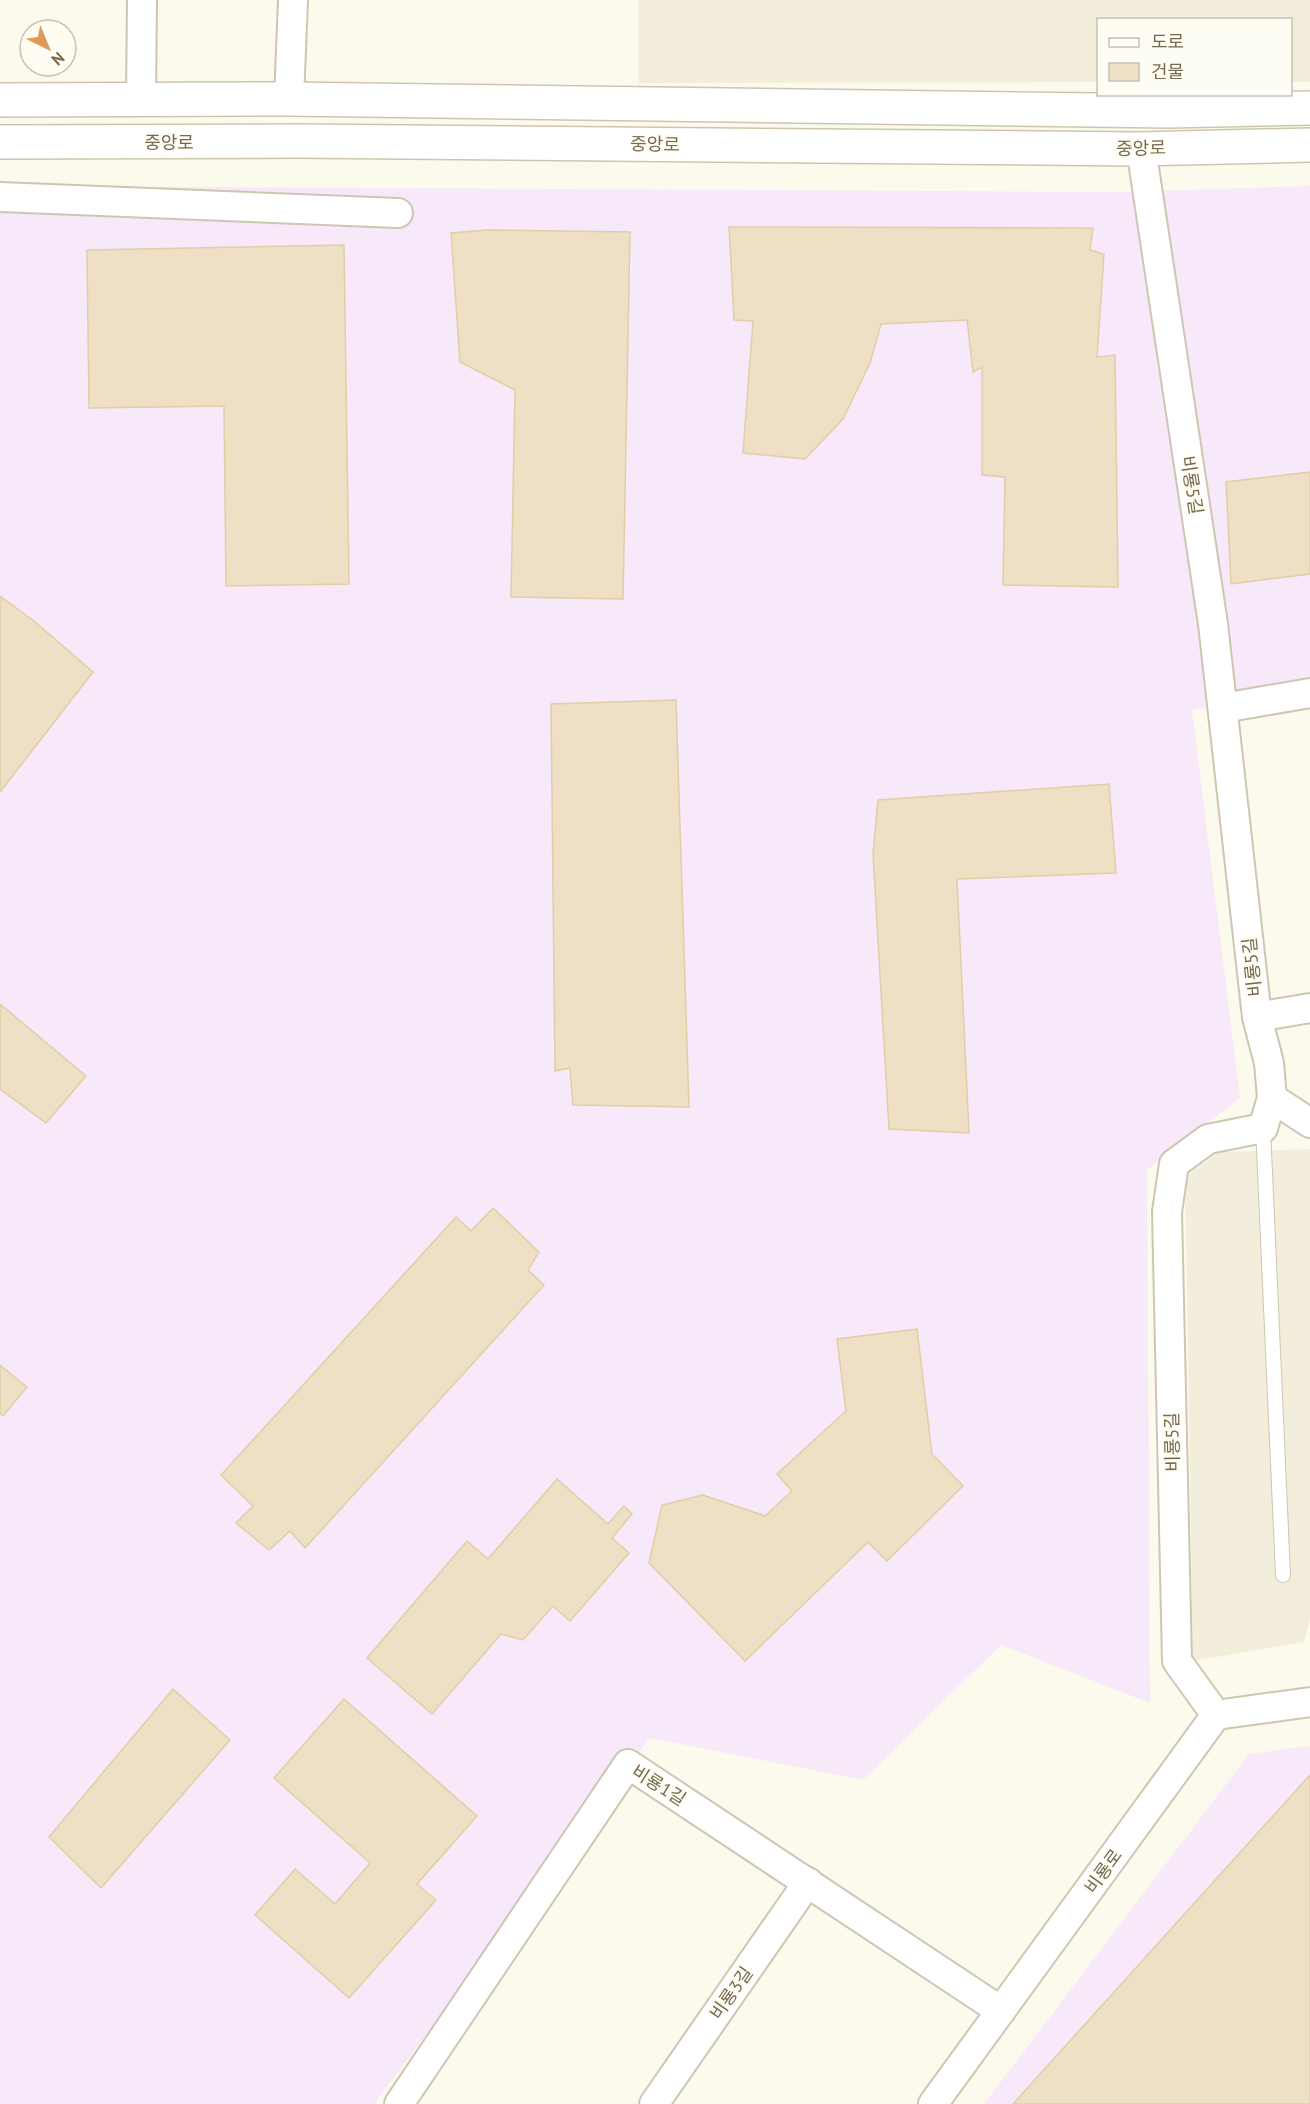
<svg xmlns="http://www.w3.org/2000/svg" width="1310" height="2104" font-family="'PT Sans','Noto Sans KR',sans-serif">
<style>
.residential{fill:#f3eedb}
.education{fill:#f7e9f9}
.building{fill:#eee0c4;stroke:#e2cda7;stroke-width:1.5}
.lines{fill:none;stroke-linecap:round;stroke-linejoin:round}
.lane-casing{stroke:#cec6b2;stroke-width:16}
.street-casing{stroke:#cec6b2;stroke-width:32}
.secondary-casing{stroke:#cfc5ae;stroke-width:36}
.lane{stroke:#fff;stroke-width:14}
.street{stroke:#fff;stroke-width:28}
.secondary{stroke:#fff;stroke-width:33}
.labels{text-anchor:middle;dominant-baseline:central;stroke-width:4.5;stroke-linejoin:round;paint-order:stroke}
.street-label{font-size:18px;fill:#776850;stroke:#fefdf4}
</style>
<rect width="100%" height="100%" fill="#fcfaed"/>
<g class="residential">
<polygon points="639,0 1310,0 1310,82 1291,82 1290,20 1098,20 1098,82 639,83"/>
<polygon points="1310,1149 1310,1618 1304,1642 1193,1661 1185,1177 1219,1152"/>
</g>
<g class="education">
<polygon points="0,186 1125,192 1310,186 1310,684 1192,710 1240,1098 1147,1170 1150,1703 1001,1645 863,1780 650,1738 374,2104 0,2104"/>
<polygon points="1310,1746 1310,2104 984,2104 1249,1754"/>
</g>
<g class="building">
<polygon points="729,227 1093,228 1090,250 1104,254 1097,357 1115,355 1118,587 1003,585 1005,477 982,475 982,367 973,372 967,320 881,324 870,363 843,419 805,459 743,453 753,321 734,320"/>
<polygon points="488,230 630,232 623,599 511,597 515,390 460,362 451,233"/>
<polygon points="344,245 349,584 226,586 224,406 89,408 87,250"/>
<polygon points="1310,472 1310,574 1231,584 1226,482"/>
<polygon points="0,596 34,621 93,672 0,792"/>
<polygon points="676,700 689,1107 573,1105 570,1068 555,1071 551,704"/>
<polygon points="1109,784 1116,873 957,879 969,1133 889,1129 873,854 878,800"/>
<polygon points="0,1004 86,1076 46,1123 0,1089"/>
<polygon points="493,1208 539,1252 528,1270 544,1285 305,1548 290,1531 269,1550 236,1523 253,1506 221,1475 456,1217 471,1231"/>
<polygon points="917,1329 932,1454 963,1486 887,1561 868,1542 745,1661 649,1563 662,1505 703,1495 765,1516 792,1491 777,1474 846,1411 837,1339"/>
<polygon points="0,1365 27,1387 3,1416 0,1413"/>
<polygon points="557,1479 608,1524 624,1506 632,1514 612,1538 629,1553 570,1621 553,1606 523,1640 501,1634 432,1714 367,1658 467,1541 488,1559"/>
<polygon points="173,1689 230,1740 101,1888 49,1837"/>
<polygon points="344,1699 477,1816 417,1884 436,1900 349,1998 255,1915 295,1869 335,1904 370,1863 274,1778"/>
<polygon points="1310,1775 1310,2104 1013,2104"/>
</g>
<g class="lines">
<defs>
<polyline id="lane" points="1263,1128 1283,1575"/>
<g id="street">
<polyline points="141,99 142,0"/>
<polyline points="289,99 293,0"/>
<polyline points="1141,148 1213,624 1257,1017 1269,1063 1272,1098 1263,1128 1208,1139 1174,1164 1167,1212 1177,1661 1216,1715"/>
<polyline points="0,197 398,213"/>
<polyline points="1223,708 1310,693"/>
<polyline points="1257,1017 1310,1008"/>
<polyline points="1272,1098 1310,1123"/>
<polyline points="399,2104 628,1764 1001,2011"/>
<polyline points="654,2104 808,1882"/>
<polyline points="933,2104 1216,1715 1310,1702"/>
</g>
<g id="secondary">
<polyline points="0,100 289,99 1169,111 1310,108"/>
<polyline points="0,142 299,141 1137,149 1310,145"/>
</g>
</defs>
<use href="#lane" class="lane-casing"/>
<use href="#street" class="street-casing"/>
<use href="#secondary" class="secondary-casing"/>
<use href="#lane" class="lane"/>
<use href="#street" class="street"/>
<use href="#secondary" class="secondary"/>
</g>
<g class="labels">
<g class="street-label">
<text x="169" y="142">중앙로</text>
<text transform="translate(655 144) rotate(1)">중앙로</text>
<text transform="translate(1141 148) rotate(-1)">중앙로</text>
<text transform="translate(1192 485) rotate(81)">비룡5길</text>
<text transform="translate(1252 967) rotate(-96)">비룡5길</text>
<text transform="translate(1172 1442) rotate(-91)">비룡5길</text>
<text transform="translate(659 1785) rotate(32)">비룡1길</text>
<text transform="translate(1103 1871) rotate(-54)">비룡로</text>
<text transform="translate(731 1993) rotate(-55)">비룡3길</text>
</g>
</g>
<rect x="1097" y="18" width="195" height="78" fill="#fefdf4" stroke="#c8c1b2" stroke-width="1.5"/>
<rect x="1109" y="38" width="30" height="9" fill="#ffffff" stroke="#c8c1b2" stroke-width="1.5"/>
<text x="1151" y="48" font-size="18" fill="#776850">도로</text>
<rect x="1109" y="63" width="30" height="18" fill="#eee0c4" stroke="#c8c1b2" stroke-width="1.5"/>
<text x="1151" y="78" font-size="18" fill="#776850">건물</text>
<g transform="translate(48 48) rotate(137)"><circle r="28" fill="#fefdf4" stroke="#c8c1b2" stroke-width="1.5"/>
<path d="M0-4.5L10 22L0 15L-10 22Z" fill="#de9a5a"/>
<text y="-9" font-size="16" font-weight="bold" text-anchor="middle" fill="#776850">N</text>
</g>
</svg>
